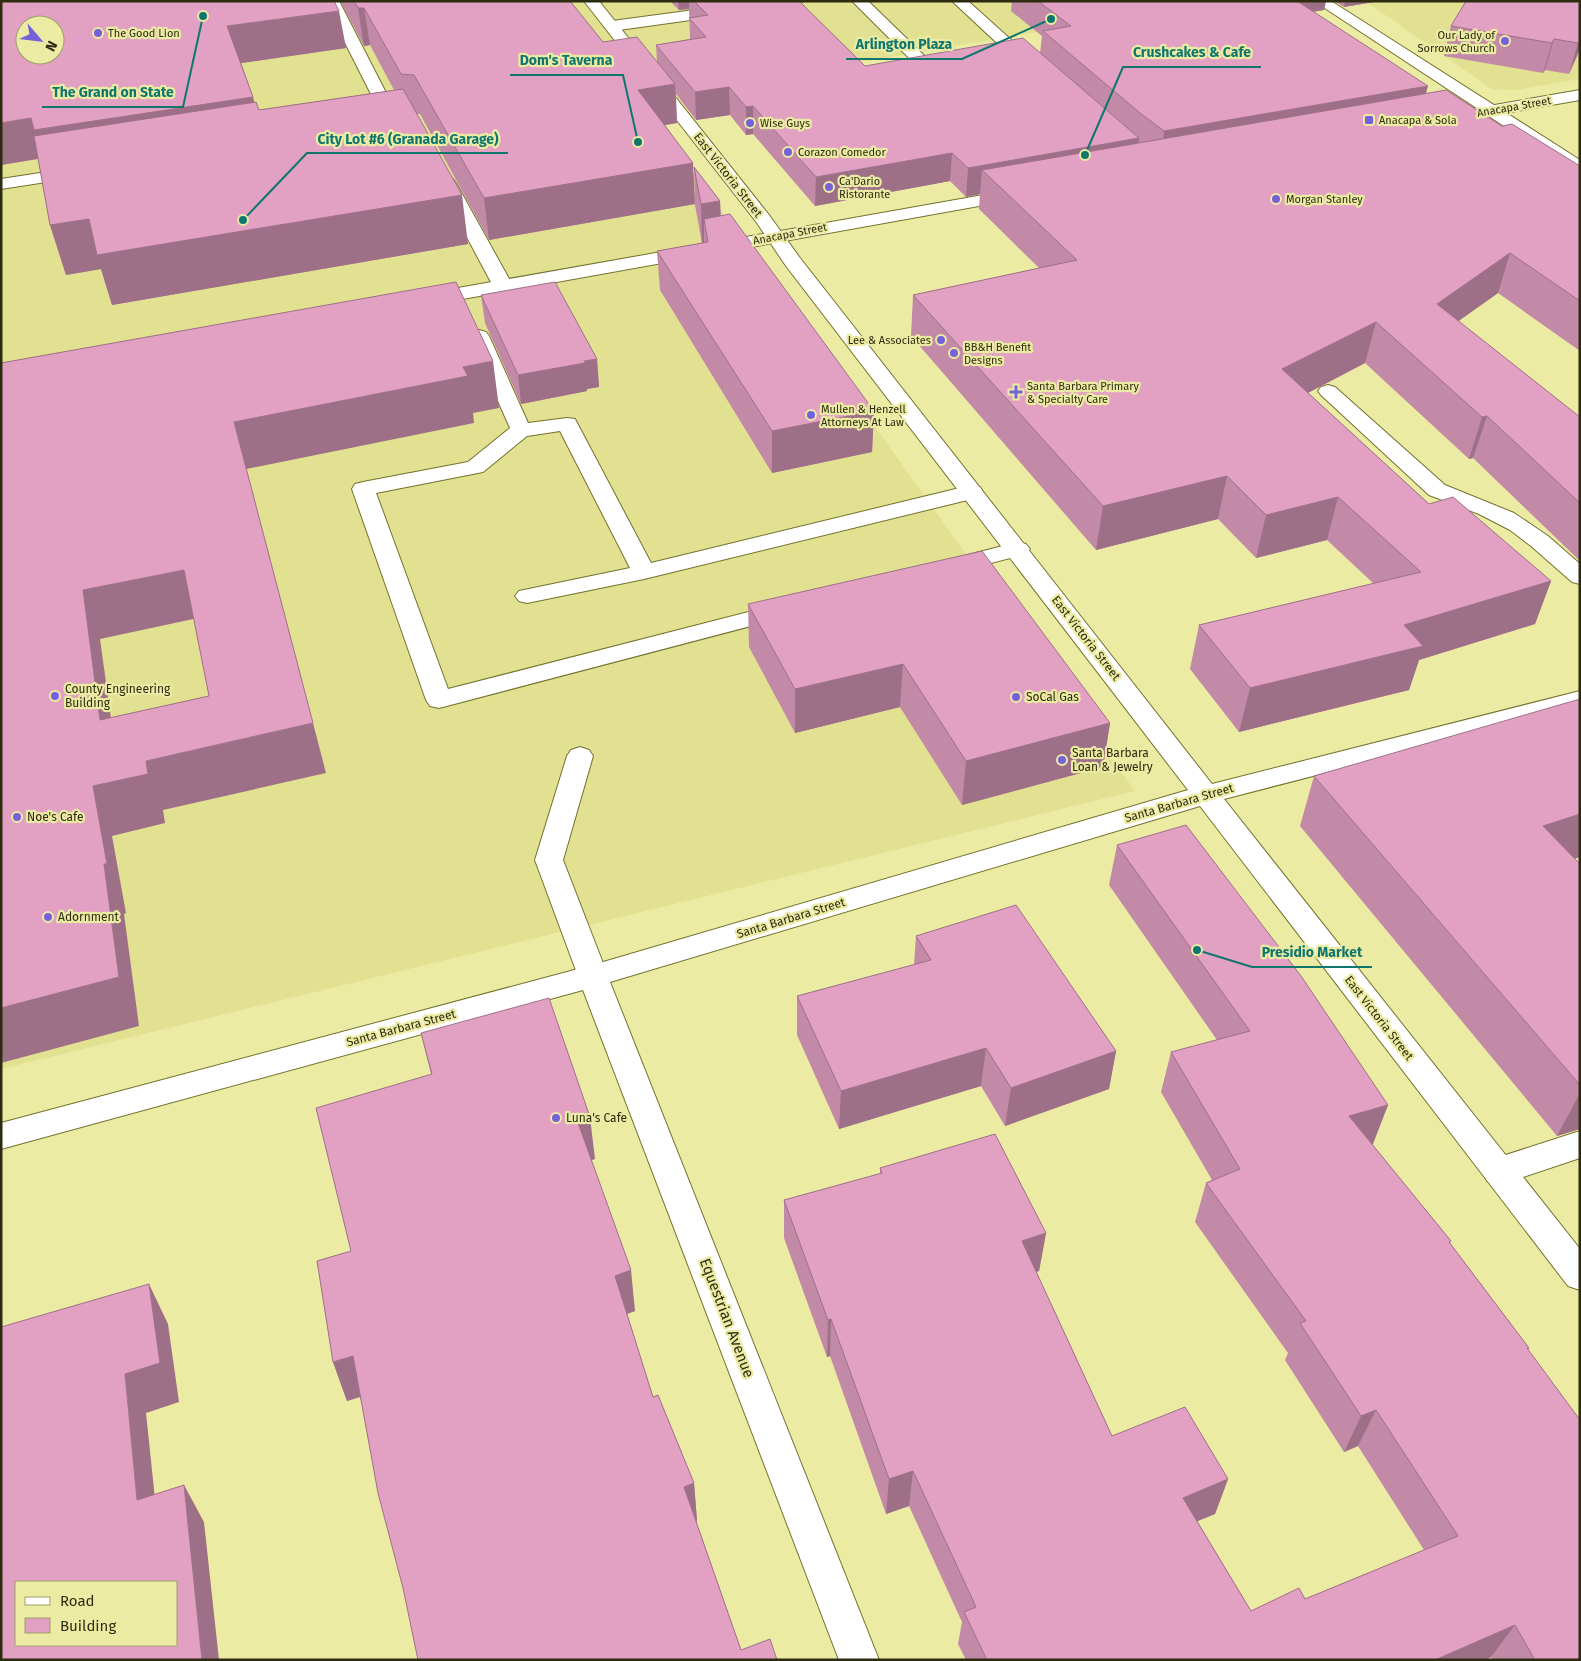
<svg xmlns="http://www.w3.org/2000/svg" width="1581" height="1661" font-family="'Fira Sans',sans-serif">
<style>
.built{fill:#e2e091;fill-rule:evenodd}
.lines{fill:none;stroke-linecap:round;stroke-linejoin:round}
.lane-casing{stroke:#74712d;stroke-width:2}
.street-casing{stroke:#74712d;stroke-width:2}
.secondary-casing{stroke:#74712d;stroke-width:2}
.lane{fill:#fff;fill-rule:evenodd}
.street{fill:#fff;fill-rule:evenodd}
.secondary{fill:#fff;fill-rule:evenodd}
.wall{fill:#c28aa7}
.shaded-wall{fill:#9e7088}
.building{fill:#e2a0c2;stroke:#9e7088;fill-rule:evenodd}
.poi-dot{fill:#7661db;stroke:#eceba4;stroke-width:2}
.labels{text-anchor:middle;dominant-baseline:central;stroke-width:4.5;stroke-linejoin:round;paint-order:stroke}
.far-poi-label{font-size:11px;fill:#2d2c10;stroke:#eceba4;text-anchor:start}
.far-street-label{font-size:11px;fill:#2d2c10;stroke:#eceba4}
.street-label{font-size:12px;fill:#2d2c10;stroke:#eceba4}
.poi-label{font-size:12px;fill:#2d2c10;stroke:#eceba4;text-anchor:start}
.near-street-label{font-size:15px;fill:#2d2c10;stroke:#eceba4}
.leader{fill:none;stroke:#0f766e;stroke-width:2}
.callout-dot{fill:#0f766e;stroke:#eceba4;stroke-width:2}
.callout-label{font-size:14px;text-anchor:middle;font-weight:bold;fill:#0f766e;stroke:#eceba4;stroke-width:4.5;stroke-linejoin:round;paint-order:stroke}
</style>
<rect width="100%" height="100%" fill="#eceba4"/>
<g class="built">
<path d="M1 1H1216L642 100 1135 791 1 1069ZM25 25H55V55H25Z"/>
<polygon points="1365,1 1580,1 1580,79 1515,90 1492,89"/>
</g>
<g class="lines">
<defs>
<g id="lane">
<polygon points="762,1 804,1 797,5 612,31 607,29 604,26 607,23 612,21"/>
<polygon points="852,1 868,1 937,68 952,68 954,71 952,74 933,78 927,76"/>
<polygon points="79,167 85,168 88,172 85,176 1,189 1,179"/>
<polygon points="447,178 453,179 456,183 513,286 510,290 503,292 496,290 493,286 438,183 441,179"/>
<polygon points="479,330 486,332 489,336 528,423 567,418 575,419 651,563 972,485 980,487 983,492 980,497 644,579 527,603 519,601 515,596 519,591 630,568 560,431 527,436 483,472 376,493 448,689 784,603 793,605 796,610 793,615 439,708 430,706 426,700 352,489 355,484 363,482 468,462 510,428 469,336 472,332"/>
<polygon points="1328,385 1335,387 1445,485 1514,513 1548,536 1580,564 1580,584 1572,582 1531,546 1510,530 1479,514 1429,495 1321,395 1318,391 1321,387"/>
<polygon points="1018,542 1026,544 1030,549 1026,554 949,574 941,572 937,567 941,562"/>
<polygon points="580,747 589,750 593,756 563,860 608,976 604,984 593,987 582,984 578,976 535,860 567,756 571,750"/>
<polygon points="1580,1131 1580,1158 1499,1185 1487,1181 1483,1171 1487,1161"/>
</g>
<g id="street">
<polygon points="324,1 339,1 401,122 399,126 387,126 385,122"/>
<polygon points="584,1 599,1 769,215 800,258 1212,784 1580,691 1580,707 1224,799 1580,1249 1580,1290 1568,1286 1200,806 610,982 879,1660 839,1660 583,990 1,1149 1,1123 593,965 1188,790 786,266 757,223"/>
<polygon points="952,1 968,1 1038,64 1040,67 1038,70 1026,70"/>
<polygon points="1314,1 1331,1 1580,160 1580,173 1574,172"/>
</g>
<g id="secondary">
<polygon points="1580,90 1580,100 1443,124 1437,123 1435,119 1437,115 1443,114"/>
<polygon points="1017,189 1023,190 1026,194 1023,198 424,306 417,304 414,300 417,296 424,294"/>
</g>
</defs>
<use href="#lane" class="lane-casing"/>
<use href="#street" class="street-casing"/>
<use href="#secondary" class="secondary-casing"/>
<use href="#lane" class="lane"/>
<use href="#street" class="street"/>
<use href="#secondary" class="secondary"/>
</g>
<g class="wall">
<polygon points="1,1 346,48 241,63 253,97 254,103 259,110 394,90 370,45 364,46 340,1 570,1 603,42 657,62 656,45 690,39 689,9 679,10 670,1 799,1 865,66 1040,53 1042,36 1011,11 1012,1 1326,1 1324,10 1313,12 1426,94 1502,126 1580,166 1580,351 1498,293 1458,321 1580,417 1580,561 1473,458 1469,459 1365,363 1308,393 1429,504 1551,581 1535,624 1419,660 1409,690 1239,732 1190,669 1199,625 1374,584 1327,540 1256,558 1218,519 1096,550 911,336 913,295 1039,268 979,209 980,194 966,197 950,181 815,206 753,134 746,135 730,115 696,120 676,94 677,123 665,125 695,204 489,240 420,114 417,114 468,244 112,305 101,269 66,275 50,225 38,159 1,165"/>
<polygon points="1334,1 1380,1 1344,7"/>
<polygon points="1580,1 1580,49 1569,74 1545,70 1543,73 1444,56 1451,26"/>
<polygon points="694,167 720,201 721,216 874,411 872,452 772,473 660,290 657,251 702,243 695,205"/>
<polygon points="481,295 597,359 599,387 587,389 587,391 521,404 485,323"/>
<polygon points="748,604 1110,723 1103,767 962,805 900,707 795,733 749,647"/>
<polygon points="1314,776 1575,859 1580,864 1580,1129 1557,1136 1300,826"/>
<polygon points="1117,845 1388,1105 1372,1144 1451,1241 1450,1243 1529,1348 1528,1349 1580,1660 1493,1660 1491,1657 1486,1660 966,1660 958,1644 962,1622 909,1506 886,1514 830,1356 827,1357 784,1238 784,1200 880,1174 880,1168 1046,1233 1039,1271 1036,1272 1112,1436 1228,1479 1215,1514 1197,1521 1251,1611 1305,1599 1424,1550 1358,1446 1344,1452 1285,1360 1288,1353 1195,1222 1206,1183 1212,1180 1161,1092 1171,1052 1217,1040 1109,885"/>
<polygon points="916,936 1116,1051 1109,1089 1005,1126 981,1086 839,1129 797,1035 797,996 914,965"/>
<polygon points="421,1033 595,1159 591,1160 635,1311 627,1314 653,1397 694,1483 697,1521 696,1521 741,1650 403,1588 360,1397 347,1401 333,1362 351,1251 431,1074"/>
</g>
<g class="shaded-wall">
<polygon points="678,1 689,1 689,9 679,10"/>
<polygon points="1275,1 1326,1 1324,10 1272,18"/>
<polygon points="1345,1 1380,1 1344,7"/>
<polygon points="358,8 364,8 370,45 364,46"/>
<polygon points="339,11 346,48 235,64 227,26"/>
<polygon points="1554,39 1545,70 1543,73 1552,43"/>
<polygon points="1580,40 1580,49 1569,74 1578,43"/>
<polygon points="675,84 677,123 641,129 638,90"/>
<polygon points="1428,86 1420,116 1160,162 1164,131"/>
<polygon points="729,87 730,115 696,120 695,92"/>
<polygon points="253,97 261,136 42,158 1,165 1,123 31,118"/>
<polygon points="753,106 753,134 746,135 746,107"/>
<polygon points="1139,138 1135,167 982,170 980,194 966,197 968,168"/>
<polygon points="952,153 950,181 815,206 816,177"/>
<polygon points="693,163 695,204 489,240 484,198"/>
<polygon points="462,195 468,244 112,305 101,269 66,275 50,225 89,219"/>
<polygon points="720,201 721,240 704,219 704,243 702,243 701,204"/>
<polygon points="1510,253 1498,293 1425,345 1437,304"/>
<polygon points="1376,322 1365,363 1273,411 1282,369"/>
<polygon points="597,359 599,387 587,389 587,391 521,404 518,375"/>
<polygon points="493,361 499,408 473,413 474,423 246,469 234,422 463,367"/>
<polygon points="874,411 872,452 772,473 772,431"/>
<polygon points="1487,416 1473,458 1469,459 1482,417"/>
<polygon points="1227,476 1218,519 1096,550 1103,506"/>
<polygon points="1338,497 1327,540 1256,558 1266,515"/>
<polygon points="184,570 198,618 100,639 118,769 100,720 83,590"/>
<polygon points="1551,581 1535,624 1419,660 1409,690 1239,732 1250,688 1404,625"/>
<polygon points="903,664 900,707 795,733 795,689"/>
<polygon points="313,723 326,773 163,810 165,823 112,836 126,913 124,914 139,1026 1,1063 1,1008 93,786 146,761"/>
<polygon points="1110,723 1103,767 962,805 966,761"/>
<polygon points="1580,814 1580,857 1522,876 1543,826"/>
<polygon points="986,1048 981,1086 839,1129 841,1091"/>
<polygon points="1116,1051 1109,1089 1005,1126 1011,1088"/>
<polygon points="1580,1093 1580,1129 1557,1136"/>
<polygon points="1388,1105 1373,1144 1335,1155 1349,1116"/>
<polygon points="590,1117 595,1159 583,1162 577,1120"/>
<polygon points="1046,1233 1039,1271 1015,1279 1022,1241"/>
<polygon points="631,1270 635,1311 621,1316 615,1276"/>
<polygon points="149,1284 168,1324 179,1402 146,1413 159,1537 137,1500 125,1374"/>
<polygon points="831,1319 830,1356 827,1357 828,1320"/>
<polygon points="353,1356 366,1395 347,1401 333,1362"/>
<polygon points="1376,1410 1358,1446 1344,1452 1361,1416"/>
<polygon points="913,1471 909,1506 886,1514 889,1479"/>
<polygon points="1228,1479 1215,1514 1171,1532 1183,1498"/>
<polygon points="694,1483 697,1521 688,1525 684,1487"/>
<polygon points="184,1485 204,1522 219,1660 202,1660"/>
<polygon points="1515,1625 1491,1657 1486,1660 1435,1660"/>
</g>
<g class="building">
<path d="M1 1H334L339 11 227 26 253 97 34 130 31 118 1 123ZM25 25H55V55H25Z"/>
<polygon points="354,1 570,1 603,42 637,37 675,84 638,90 693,163 484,198 414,75 401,74 364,8 358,8"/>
<polygon points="694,1 799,1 865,66 1023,38 1139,138 968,168 952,153 816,177 753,106 746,107 729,87 695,92 656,45 706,37 689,18 708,15"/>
<polygon points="1038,1 1297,1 1428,86 1164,131 1140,113 1043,31 1071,26"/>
<polygon points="1466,1 1580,1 1580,40 1578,43 1554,39 1552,43 1451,26"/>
<polygon points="403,89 462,195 97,255 89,219 50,225 34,136 256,102 259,110"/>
<polygon points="1446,90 1502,126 1512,124 1580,166 1580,301 1510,253 1437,304 1580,417 1580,503 1487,416 1482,417 1376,322 1282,369 1429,504 1453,497 1551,581 1404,625 1423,646 1250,688 1199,625 1421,572 1338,497 1266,515 1227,476 1103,506 913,295 1077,260 982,170"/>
<polygon points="694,167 720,201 701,204"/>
<polygon points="730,214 874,411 772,431 657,251 708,242 704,219"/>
<path d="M456 282 493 361 463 367 468 376 234 422 313 723 146 761 148 774 93 786 107 864H104L119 977 1 1008V363ZM184 570 209 696 100 720 83 590Z"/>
<polygon points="555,282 597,359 584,361 585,363 518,375 481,295"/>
<polygon points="982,551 1110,723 966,761 903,664 795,689 748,604"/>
<polygon points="1580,699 1580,814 1543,826 1580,864 1580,1085 1314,776"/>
<polygon points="1186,825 1301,976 1388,1105 1349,1116 1451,1241 1449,1242 1529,1348 1527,1348 1580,1420 1580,1660 1535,1660 1515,1625 1435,1660 987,1660 964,1612 976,1607 913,1471 889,1479 831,1319 828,1320 784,1200 882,1173 880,1168 995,1134 1046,1233 1022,1241 1112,1436 1185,1407 1228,1479 1183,1498 1251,1611 1299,1588 1305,1599 1458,1536 1376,1410 1361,1416 1300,1323 1306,1321 1206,1183 1240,1169 1171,1052 1250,1031 1117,845"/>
<polygon points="1016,905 1116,1051 1011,1088 986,1048 841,1091 797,996 931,960 916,936"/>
<polygon points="549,998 590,1117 577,1120 631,1270 615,1276 653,1397 658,1395 694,1483 684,1487 741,1650 770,1639 777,1660 418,1660 403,1588 378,1493 353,1356 333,1362 317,1261 351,1251 316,1108 432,1074 421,1033"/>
<path d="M149 1284 160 1363 125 1374 137 1500 184 1485 202 1660H1V1327ZM16 1582H176V1645H16Z"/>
</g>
<g class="poi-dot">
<circle cx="98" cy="33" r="5"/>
<circle cx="1505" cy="41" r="5"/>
<rect x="1364" y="115" width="10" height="10" rx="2.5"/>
<circle cx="750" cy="123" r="5"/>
<circle cx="788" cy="152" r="5"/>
<circle cx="829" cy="187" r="5"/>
<circle cx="1276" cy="199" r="5"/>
<circle cx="941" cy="340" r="5"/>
<circle cx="954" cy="353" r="5"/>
<path d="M1013.5 384.5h5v5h5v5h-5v5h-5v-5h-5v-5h5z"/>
<circle cx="811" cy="415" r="5"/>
<circle cx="55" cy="696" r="5"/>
<circle cx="1016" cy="697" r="5"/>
<circle cx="1062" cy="760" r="5"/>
<circle cx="17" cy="817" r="5"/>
<circle cx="48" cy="917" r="5"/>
<circle cx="556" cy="1118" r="5"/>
</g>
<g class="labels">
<g class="far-poi-label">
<text x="108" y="33">The Good Lion</text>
<text x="1495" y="35" text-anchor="end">Our Lady of<tspan x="1495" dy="13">Sorrows Church</tspan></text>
<text x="1379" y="120">Anacapa &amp; Sola</text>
<text x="760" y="123">Wise Guys</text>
<text x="798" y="152">Corazon Comedor</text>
<text x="839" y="181">Ca'Dario<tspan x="839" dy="13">Ristorante</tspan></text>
<text x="1286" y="199">Morgan Stanley</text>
<text x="931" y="340" text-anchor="end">Lee &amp; Associates</text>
<text x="964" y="347">BB&amp;H Benefit<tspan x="964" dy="13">Designs</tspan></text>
<text x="1027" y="386">Santa Barbara Primary<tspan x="1027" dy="13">&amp; Specialty Care</tspan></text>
<text x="821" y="409">Mullen &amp; Henzell<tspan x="821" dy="13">Attorneys At Law</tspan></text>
</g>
<g class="far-street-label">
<text transform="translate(1514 107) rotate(-10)">Anacapa Street</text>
<text transform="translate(790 234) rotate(-11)">Anacapa Street</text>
</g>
<g class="street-label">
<text transform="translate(728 175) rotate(52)">East Victoria Street</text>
<text transform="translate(1086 638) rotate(52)">East Victoria Street</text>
<text transform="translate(1179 803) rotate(-16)">Santa Barbara Street</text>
<text transform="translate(791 918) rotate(-17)">Santa Barbara Street</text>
<text transform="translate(1379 1018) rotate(52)">East Victoria Street</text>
<text transform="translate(401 1028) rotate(-15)">Santa Barbara Street</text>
</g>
<g class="poi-label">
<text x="65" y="689">County Engineering<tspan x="65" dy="14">Building</tspan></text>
<text x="1026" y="697">SoCal Gas</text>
<text x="1072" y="753">Santa Barbara<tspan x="1072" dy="14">Loan &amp; Jewelry</tspan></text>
<text x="27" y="817">Noe's Cafe</text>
<text x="58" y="917">Adornment</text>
<text x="566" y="1118">Luna's Cafe</text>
</g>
<g class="near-street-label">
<text transform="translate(727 1318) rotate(69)">Equestrian Avenue</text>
</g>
</g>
<path class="leader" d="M1051 19L962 59H846M1085 155L1123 67H1261M638 142L623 75H510M203 16L183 107H42M243 220L307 153H508M1197 950L1252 967H1372"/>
<g class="callout-dot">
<circle cx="1051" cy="19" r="5"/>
<circle cx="1085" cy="155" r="5"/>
<circle cx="638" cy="142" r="5"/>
<circle cx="203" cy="16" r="5"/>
<circle cx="243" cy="220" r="5"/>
<circle cx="1197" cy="950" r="5"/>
</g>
<g class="callout-label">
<text x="904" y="49">Arlington Plaza</text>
<text x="1192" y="57">Crushcakes &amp; Cafe</text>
<text x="566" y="65">Dom's Taverna</text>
<text x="113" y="97">The Grand on State</text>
<text x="408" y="144">City Lot #6 (Granada Garage)</text>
<text x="1312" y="957">Presidio Market</text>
</g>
<rect width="1581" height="1661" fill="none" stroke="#2d2c10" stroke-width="5"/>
<rect x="15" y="1581" width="162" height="65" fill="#eceba4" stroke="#a09f69"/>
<rect x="25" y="1597" width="25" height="8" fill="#ffffff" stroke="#a09f69"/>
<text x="60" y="1606" font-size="15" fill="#2d2c10">Road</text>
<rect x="25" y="1618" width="25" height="15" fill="#e2a0c2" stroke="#a09f69"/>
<text x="60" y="1631" font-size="15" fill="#2d2c10">Building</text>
<g transform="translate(40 40) rotate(118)"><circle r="24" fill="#eceba4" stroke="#a09f69"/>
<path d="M0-4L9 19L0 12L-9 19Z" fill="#7661db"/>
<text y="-8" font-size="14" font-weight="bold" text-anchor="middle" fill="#2d2c10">N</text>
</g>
</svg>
